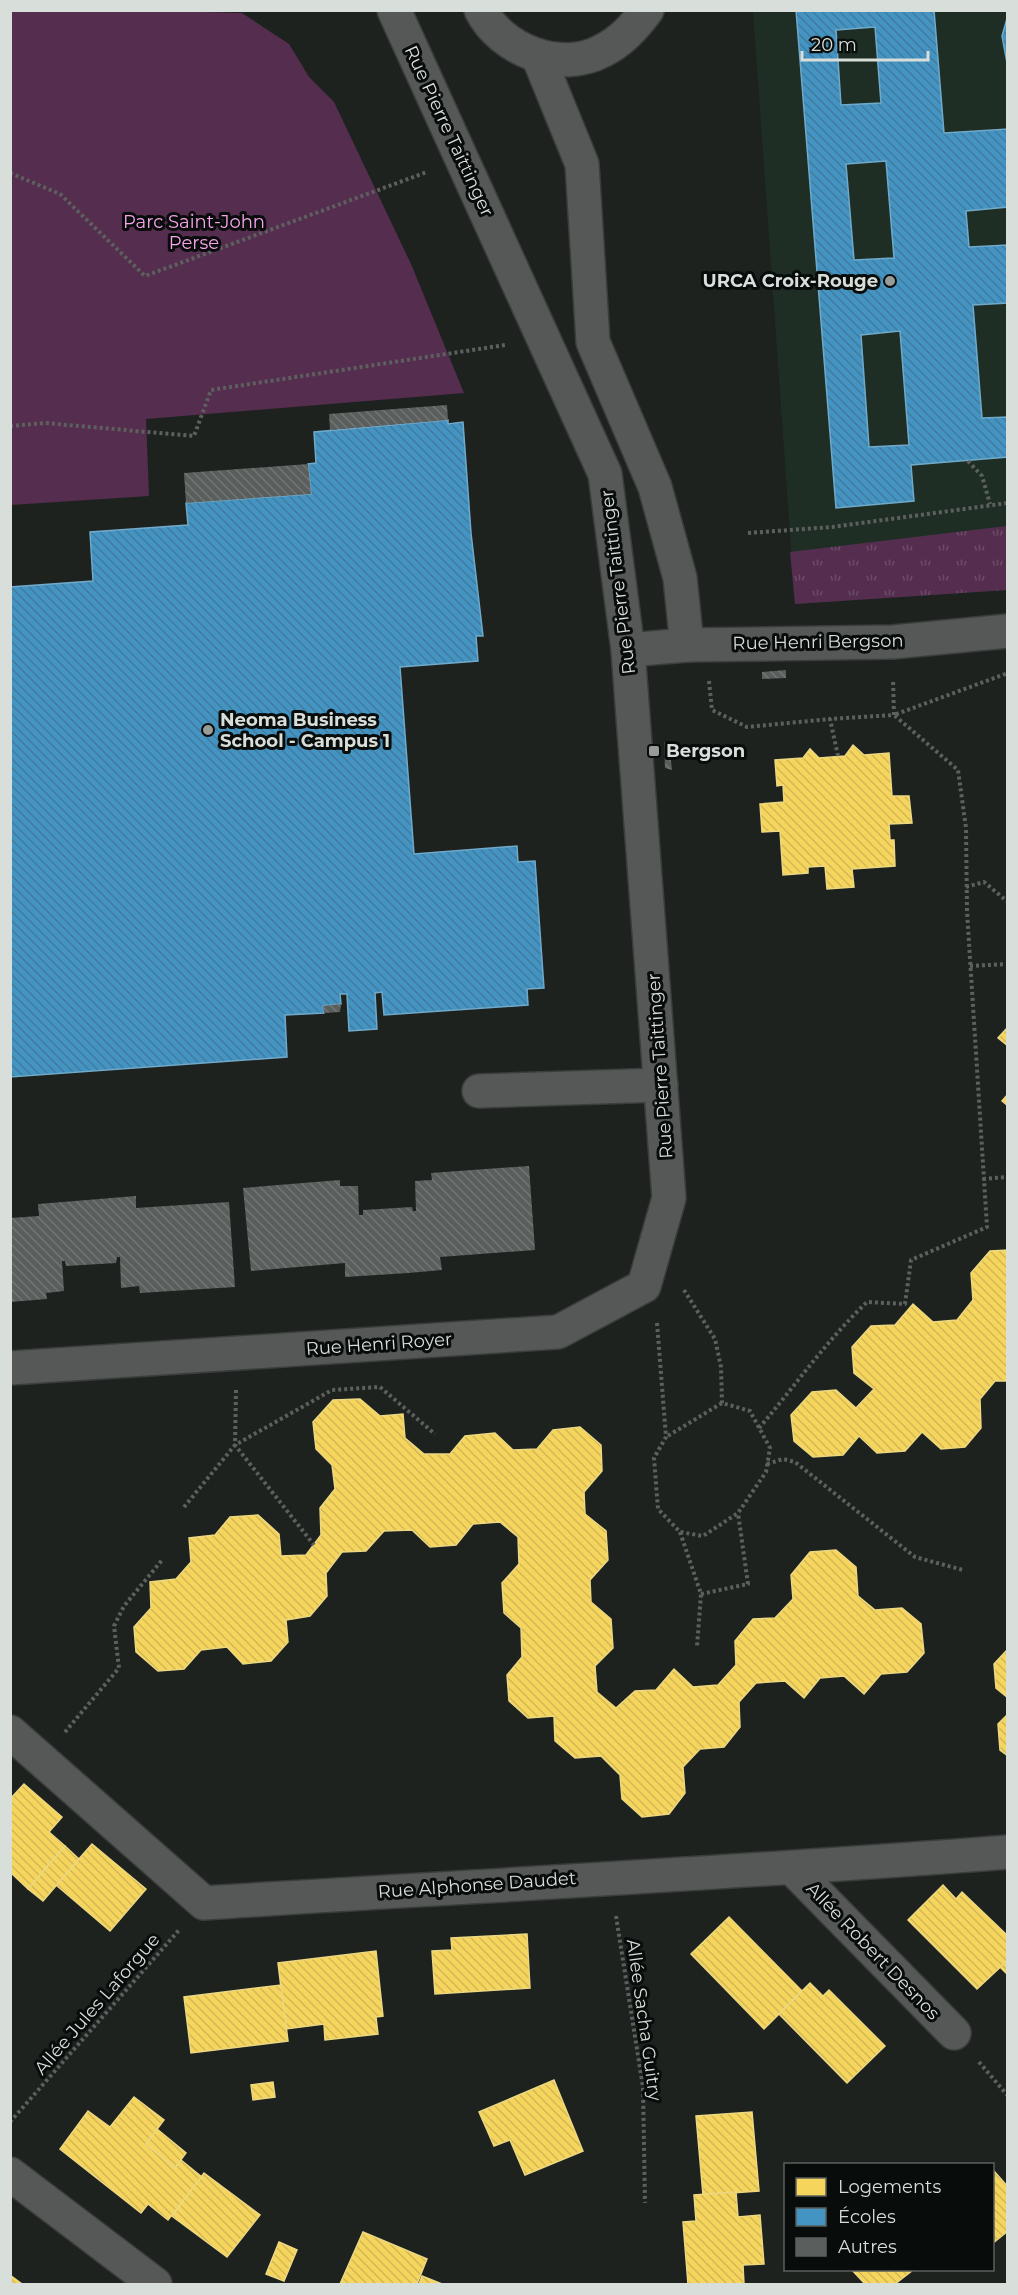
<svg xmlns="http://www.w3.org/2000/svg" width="1018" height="2295" font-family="Montserrat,sans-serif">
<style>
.built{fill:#1f2e25}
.grass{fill:url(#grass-tufts)}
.park{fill:#552d4f}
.homes{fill:url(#homes-back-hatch);stroke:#edd882;stroke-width:1.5}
.schools{fill:url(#schools-back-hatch);stroke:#70aaca;stroke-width:1.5;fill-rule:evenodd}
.building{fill:url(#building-back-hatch)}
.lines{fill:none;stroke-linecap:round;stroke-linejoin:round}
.minor-casing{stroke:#393d3b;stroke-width:36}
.path{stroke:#5d605e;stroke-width:4;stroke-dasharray:3 3;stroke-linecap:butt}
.minor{stroke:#555856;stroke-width:33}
.poi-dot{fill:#979c99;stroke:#080c0a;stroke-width:2}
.labels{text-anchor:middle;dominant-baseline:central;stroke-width:6;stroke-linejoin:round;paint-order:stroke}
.street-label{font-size:18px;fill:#d8deda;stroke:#080c0a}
.park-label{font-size:18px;fill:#f8a4eb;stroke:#080c0a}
.poi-label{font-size:18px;font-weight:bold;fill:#d8deda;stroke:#080c0a;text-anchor:start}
</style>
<defs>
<pattern id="grass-tufts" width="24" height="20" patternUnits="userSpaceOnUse" patternTransform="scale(1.5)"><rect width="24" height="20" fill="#552d4f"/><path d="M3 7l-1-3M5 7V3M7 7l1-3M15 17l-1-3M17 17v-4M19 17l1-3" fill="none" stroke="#6d4b68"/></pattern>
<pattern id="homes-back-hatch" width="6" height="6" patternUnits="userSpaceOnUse" patternTransform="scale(1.5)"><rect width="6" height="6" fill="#f6d55c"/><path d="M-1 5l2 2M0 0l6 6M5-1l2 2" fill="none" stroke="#d2b857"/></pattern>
<pattern id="schools-back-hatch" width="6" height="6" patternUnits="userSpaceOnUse" patternTransform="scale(1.5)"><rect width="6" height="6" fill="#4393c3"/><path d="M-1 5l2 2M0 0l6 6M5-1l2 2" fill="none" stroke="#427b9c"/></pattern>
<pattern id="building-back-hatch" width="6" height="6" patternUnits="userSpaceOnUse" patternTransform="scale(1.5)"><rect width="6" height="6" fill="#5a5e5c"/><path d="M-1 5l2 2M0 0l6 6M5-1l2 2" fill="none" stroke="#717573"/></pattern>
</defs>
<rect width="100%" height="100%" fill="#1d221f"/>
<polygon class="built" points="753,11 1007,11 1007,590 795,604"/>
<polygon class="grass" points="1007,526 1007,590 795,604 790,552"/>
<polygon class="park" points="166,11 242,13 289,44 309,77 334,102 411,264 464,393 146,419 149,496 11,505 11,11"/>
<g class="homes">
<polygon points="853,745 864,755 889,753 892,796 909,796 912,823 889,824 890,840 894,840 895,866 852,869 854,887 827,889 825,866 808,867 808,873 783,875 780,831 762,832 760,804 784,802 783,785 777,786 775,760 803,758 810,749 819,758 845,756"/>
<polygon points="1008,1027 1008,1046 998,1038"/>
<polygon points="1008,1094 1008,1106 1002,1101"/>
<polygon points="1008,1250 1008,1381 995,1381 980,1399 981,1428 965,1447 941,1449 922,1432 905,1451 877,1453 859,1436 843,1455 813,1457 794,1441 791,1415 812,1392 836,1390 856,1408 874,1389 854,1373 852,1347 871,1326 895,1325 913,1304 933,1322 957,1320 973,1300 971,1273 990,1251"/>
<polygon points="360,1399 380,1416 403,1414 405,1438 424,1454 450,1454 465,1436 495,1433 513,1450 537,1449 553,1430 580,1427 601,1445 602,1471 584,1492 585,1514 606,1531 608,1560 590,1580 591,1602 611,1619 613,1648 595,1666 597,1692 616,1708 635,1691 656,1690 674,1669 693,1687 718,1685 736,1665 735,1641 753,1619 775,1618 793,1599 791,1575 810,1552 836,1550 856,1567 858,1596 875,1610 902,1608 921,1624 924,1653 907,1672 881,1674 864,1694 844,1676 820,1678 804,1698 785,1681 756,1683 739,1702 740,1727 724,1747 700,1749 683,1767 685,1793 669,1814 642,1817 622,1799 620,1775 601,1756 575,1758 555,1741 554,1716 528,1718 509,1701 507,1675 522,1657 521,1628 504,1613 502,1583 519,1564 518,1537 500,1522 473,1524 456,1545 430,1547 412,1530 384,1531 366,1551 342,1552 326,1573 327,1596 310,1616 286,1620 288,1642 271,1661 243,1664 227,1647 201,1650 184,1669 158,1671 136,1652 134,1627 151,1608 150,1582 176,1579 191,1562 189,1538 215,1535 230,1517 258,1515 279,1534 281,1556 306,1555 321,1535 320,1508 335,1489 332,1465 316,1449 313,1422 333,1400"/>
<polygon points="1008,1649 1008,1698 996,1688 994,1664"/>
<polygon points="1008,1714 1008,1756 1000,1750 998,1724"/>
<polygon points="24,1784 62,1817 49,1832 65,1846 28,1889 10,1872 10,1799"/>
<polygon points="92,1844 146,1889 110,1931 56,1885"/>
<polygon points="65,1846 79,1859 43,1901 28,1889"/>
<polygon points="943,1885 956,1899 962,1892 1008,1936 1008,1960 977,1989 908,1920"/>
<polygon points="729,1917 802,1991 764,2029 691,1954"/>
<polygon points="527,1934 530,1988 435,1994 432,1951 452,1950 451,1938"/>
<polygon points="376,1951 383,2016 376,2017 378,2034 325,2040 324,2024 286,2029 278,1963"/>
<polygon points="1008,1960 1008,1975 1000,1967"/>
<polygon points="810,1983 823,1996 829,1990 885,2046 847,2083 779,2014"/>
<polygon points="281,1985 288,2041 191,2053 184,1997"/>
<polygon points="554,2080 583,2151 525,2175 510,2140 494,2146 479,2112"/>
<polygon points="273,2082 275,2097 253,2100 251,2085"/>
<polygon points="134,2097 164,2120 146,2144 175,2168 181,2160 202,2177 168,2220 148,2204 141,2213 60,2149 88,2111 110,2127"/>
<polygon points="752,2112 759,2191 703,2195 696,2116"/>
<polygon points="157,2129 186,2153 175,2168 146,2144"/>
<polygon points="994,2171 1008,2187 1008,2231 992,2244"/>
<polygon points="204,2173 260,2215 227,2257 172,2216"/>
<polygon points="736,2192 738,2217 760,2215 764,2264 743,2265 744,2284 688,2284 683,2222 696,2221 694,2195"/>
<polygon points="363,2232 427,2259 417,2284 340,2284"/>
<polygon points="279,2242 297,2250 284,2281 266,2274"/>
<polygon points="852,2270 913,2270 895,2284 865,2284"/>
<polygon points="10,2275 22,2284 10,2284"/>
<polygon points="422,2276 442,2284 419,2284"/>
</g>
<g class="schools">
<path d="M796 10H934L944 133 1008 129V207L966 211 969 247 1008 245V303L973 305 982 418 1008 417V457L911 465 914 501 836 508ZM875 27 881 103 841 105 836 30ZM886 161 894 258 854 260 846 164ZM900 331 909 445 869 447 861 335Z"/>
<polygon points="1008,15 1008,68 1002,36"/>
<polygon points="448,420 448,424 463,422 471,533 483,636 476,636 478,661 400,667 414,854 517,846 518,862 535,861 544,988 527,989 528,1005 384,1015 382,992 375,993 377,1029 349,1031 347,994 340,994 341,1004 323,1006 324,1013 285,1015 287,1057 10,1077 10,587 93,581 90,532 188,525 186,503 311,494 308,464 316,463 314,432"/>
</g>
<g class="building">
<polygon points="447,405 448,420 330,430 329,414"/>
<polygon points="308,464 311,494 186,503 184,473"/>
<polygon points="786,670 786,678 762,679 762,672"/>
<polygon points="664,742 669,743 672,770 665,768"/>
<polygon points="341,1004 340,1012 324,1013 323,1006"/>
<polygon points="529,1166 535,1250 440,1257 442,1270 408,1273 345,1277 345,1263 251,1271 243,1188 340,1180 340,1186 358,1186 359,1215 363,1215 363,1210 412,1207 413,1211 416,1211 415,1181 432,1180 431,1173"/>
<polygon points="136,1196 136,1208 229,1202 235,1287 140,1293 139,1286 121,1288 120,1257 117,1257 116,1263 66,1266 65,1261 62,1261 64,1291 46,1293 47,1299 10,1302 10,1218 39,1216 38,1204"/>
</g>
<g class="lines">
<defs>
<g id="minor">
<path d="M481 10C502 51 561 73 602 51 622 41 634 27 647 10"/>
<polyline points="538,56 582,164 593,342 655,487 680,578 687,645"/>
<polyline points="628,650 687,645 893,642 1008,631"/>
<polyline points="479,1091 661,1085"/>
<polyline points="10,1368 558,1332 644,1286 669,1198 628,650 605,474 394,10"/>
<path d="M10 1732 204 1903C472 1886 740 1873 1008 1852"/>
<polyline points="793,1869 954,2033"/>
<polyline points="10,2174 155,2284"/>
</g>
</defs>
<use href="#minor" class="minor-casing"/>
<g class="path">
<polyline points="10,173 60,194 145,276 427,172"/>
<polyline points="10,426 45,423 194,436 211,390 505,345"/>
<polyline points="968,461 982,476 990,504"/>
<polyline points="748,533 832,527 1008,503"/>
<polyline points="709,681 712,710 747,727 830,719"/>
<polyline points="838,756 830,719 894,715 893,679"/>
<polyline points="966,887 984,882 1008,902"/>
<polyline points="970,966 1008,964"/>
<polyline points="983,1179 1008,1177"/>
<polyline points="684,1290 715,1339 721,1367 722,1403"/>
<polyline points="657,1323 666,1437 654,1458 658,1509 680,1532 703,1536 738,1513 766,1472 770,1448 750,1411 722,1403 666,1437"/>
<polyline points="236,1390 235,1445 314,1545"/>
<path d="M759 1428C795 1386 827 1340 867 1302L905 1304 911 1260 987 1227 967 911 966 828 958 770 894 715 1008 673"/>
<polyline points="767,1464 783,1459 795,1462 915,1557 963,1570"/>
<polyline points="184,1507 235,1445 332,1390 380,1387 435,1434"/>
<polyline points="680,1532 701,1594 697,1647"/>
<polyline points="701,1594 748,1584 738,1513"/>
<polyline points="65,1732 119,1668 114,1626 124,1606 163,1559"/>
<polyline points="616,1916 643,2087 645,2203"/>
<polyline points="979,2062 1008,2096"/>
<polyline points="10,2122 179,1930"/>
</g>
<use href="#minor" class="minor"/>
</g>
<g class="poi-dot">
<circle cx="890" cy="281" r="6"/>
<circle cx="208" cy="730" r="6"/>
<rect x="648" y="745" width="12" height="12" rx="3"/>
</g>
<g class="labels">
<g class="street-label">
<text transform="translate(449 131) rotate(65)">Rue Pierre Taittinger</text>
<text transform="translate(618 582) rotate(-97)">Rue Pierre Taittinger</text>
<text transform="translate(818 642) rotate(-1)">Rue Henri Bergson</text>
<text transform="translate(660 1066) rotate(-94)">Rue Pierre Taittinger</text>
<text transform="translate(379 1344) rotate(-4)">Rue Henri Royer</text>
<text transform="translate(477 1885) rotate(-4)">Rue Alphonse Daudet</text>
<text transform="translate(873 1951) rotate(46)">Allée Robert Desnos</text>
<text transform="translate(97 2004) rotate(-49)">Allée Jules Laforgue</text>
<text transform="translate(644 2020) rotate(82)">Allée Sacha Guitry</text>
</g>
<g class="park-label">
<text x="194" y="222">Parc Saint-John<tspan x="194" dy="21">Perse</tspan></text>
</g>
<g class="poi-label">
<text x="878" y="281" text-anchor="end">URCA Croix-Rouge</text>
<text x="220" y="720">Neoma Business<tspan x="220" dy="21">School - Campus 1</tspan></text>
<text x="666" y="751">Bergson</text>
</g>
</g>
<rect width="1018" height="2295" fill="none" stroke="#d8deda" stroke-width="24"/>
<rect x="784" y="2163" width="210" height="108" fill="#080c0a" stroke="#5b605d" stroke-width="1.5"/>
<rect x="796" y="2178" width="30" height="18" fill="#f6d55c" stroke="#5b605d" stroke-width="1.5"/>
<text x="838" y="2193" font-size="18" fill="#d8deda">Logements</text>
<rect x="796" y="2208" width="30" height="18" fill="#4393c3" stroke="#5b605d" stroke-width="1.5"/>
<text x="838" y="2223" font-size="18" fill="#d8deda">Écoles</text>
<rect x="796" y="2238" width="30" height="18" fill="#5a5e5c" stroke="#5b605d" stroke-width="1.5"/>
<text x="838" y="2253" font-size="18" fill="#d8deda">Autres</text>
<path d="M802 51v9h126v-9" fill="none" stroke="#d8deda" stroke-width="3"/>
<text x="811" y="51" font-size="18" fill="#d8deda" stroke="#080c0a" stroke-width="4.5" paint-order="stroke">20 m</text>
</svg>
